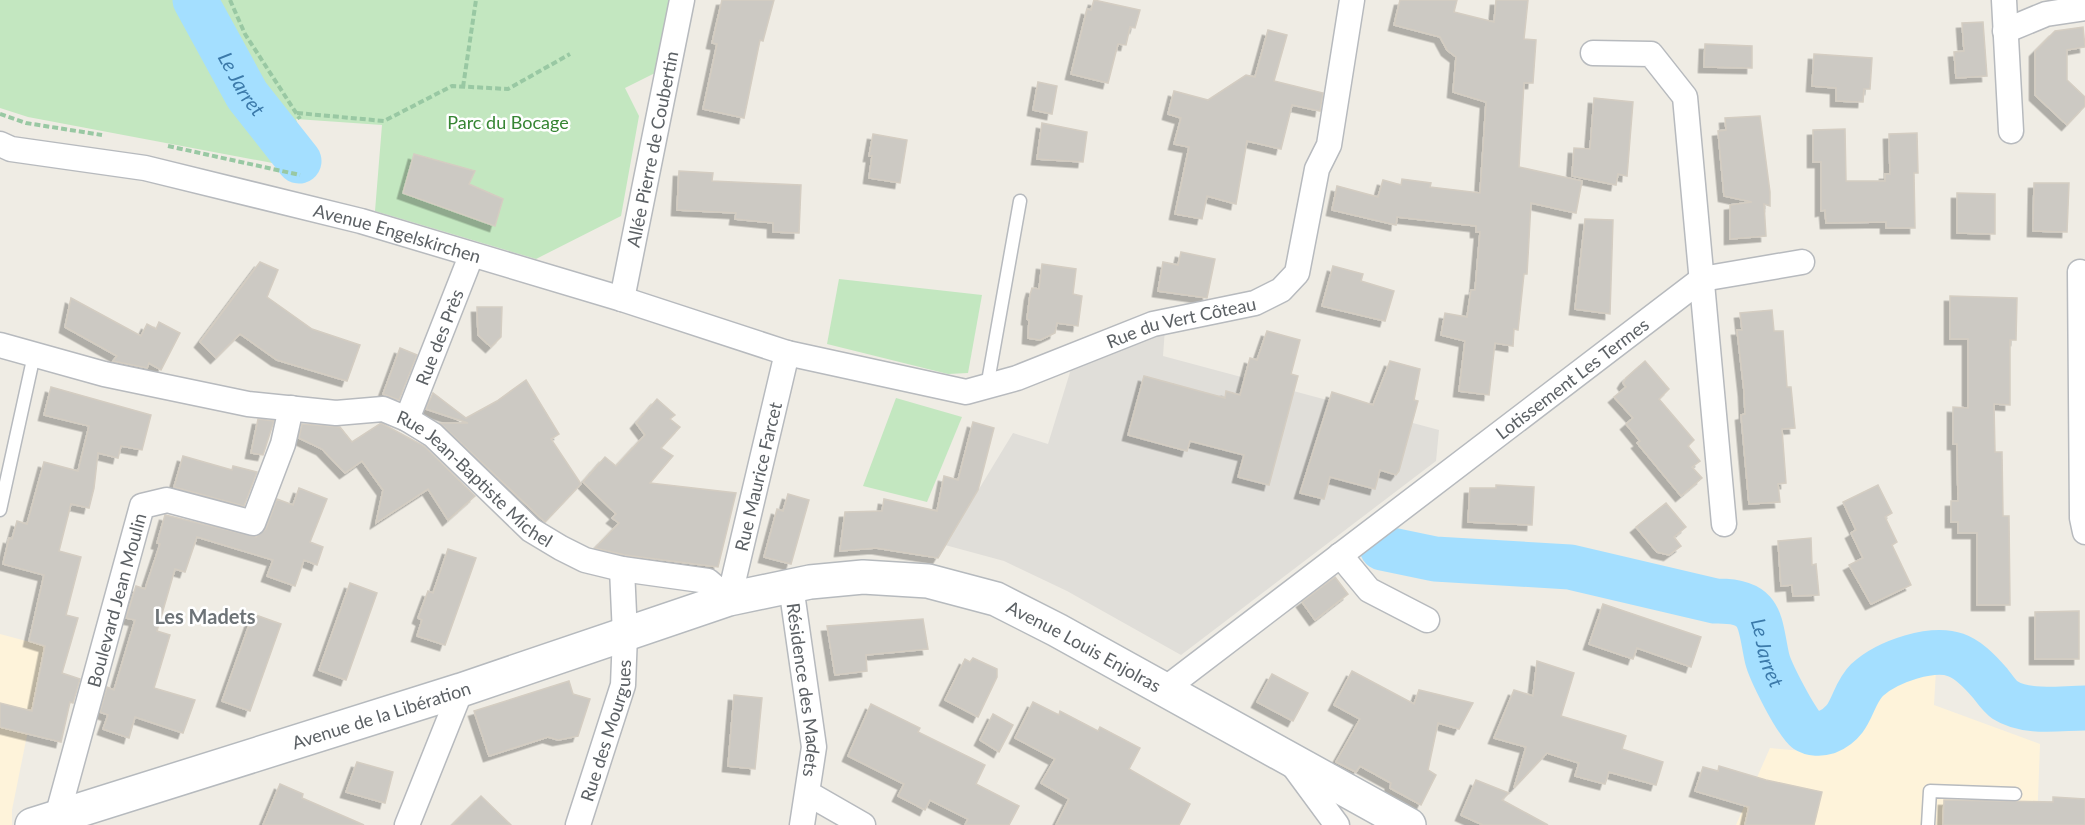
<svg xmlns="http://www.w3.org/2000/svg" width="2085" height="825" font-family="Lato,sans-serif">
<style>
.commercial{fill:#fef3da}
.industrial{fill:#e0ded9}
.green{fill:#c3e7c0}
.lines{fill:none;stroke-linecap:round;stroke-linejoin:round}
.river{stroke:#a4dfff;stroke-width:45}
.building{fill:#ccc9c3;stroke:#d4cdc2;stroke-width:1.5;filter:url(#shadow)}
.lane-casing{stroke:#b7babe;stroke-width:15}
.street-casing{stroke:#b7babe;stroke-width:27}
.secondary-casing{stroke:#b6babe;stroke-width:36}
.path{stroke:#99c8a3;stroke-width:4;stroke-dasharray:6 3;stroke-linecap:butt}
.lane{stroke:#fff;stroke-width:12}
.street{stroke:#fff;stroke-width:24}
.secondary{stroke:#fff;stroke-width:33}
.labels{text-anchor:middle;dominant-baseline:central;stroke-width:5;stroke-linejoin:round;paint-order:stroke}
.park-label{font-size:18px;fill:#368533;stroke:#fff}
.street-label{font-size:18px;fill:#5c6165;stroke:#fff}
.water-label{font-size:20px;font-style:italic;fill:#3c7aaa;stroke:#fff}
.neighbourhood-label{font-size:20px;font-weight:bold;fill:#6d7377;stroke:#fff}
</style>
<defs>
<filter id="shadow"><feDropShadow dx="-5.5" dy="5.5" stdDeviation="0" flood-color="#0004"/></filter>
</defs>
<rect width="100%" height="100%" fill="#efece4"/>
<g class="commercial">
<polygon points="0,634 45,646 12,810 12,825 0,825"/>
<polygon points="1936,670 1934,705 2040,744 2037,825 1736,825 1770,748 1813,752 1852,740 1895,675"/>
</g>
<polygon class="industrial" points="1165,328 1163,356 1439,430 1436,461 1181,655 1067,591 1004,561 945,545 1013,433 1048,444 1071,369"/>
<g class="green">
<path d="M0 0H672L657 72 625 88 639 116 621 216 536 259 375 211 382 125 296 119C301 136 310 151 299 168L28 117 0 108Z"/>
<polygon points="839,279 982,295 968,373 948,374 827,344"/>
<polygon points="896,398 962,417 927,502 863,486"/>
</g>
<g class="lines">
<g class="river">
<path id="s1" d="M195 0 247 95 299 161"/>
<path id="s2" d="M1382 548 1435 559 1570 567 1715 601C1763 600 1759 621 1767 658 1770 671 1796 722 1806 730 1812 734 1821 734 1827 732 1854 721 1850 697 1867 680 1880 668 1894 662 1911 657 1950 646 1965 654 1990 683 1994 688 1999 696 2005 700 2027 714 2060 708 2085 708"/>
</g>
</g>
<g class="building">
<polygon points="722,0 774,0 763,41 760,40 744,118 703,109 717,44 712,43"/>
<polygon points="1094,0 1140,10 1135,28 1130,27 1126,45 1118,44 1108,83 1071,74 1087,9 1091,10"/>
<polygon points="1400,0 1457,0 1454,12 1494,22 1496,0 1528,0 1524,39 1536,40 1533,83 1524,83 1519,167 1582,181 1576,213 1531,203 1527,274 1524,274 1518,330 1514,329 1513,346 1495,343 1489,395 1459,391 1465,341 1441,335 1445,313 1467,317 1471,290 1475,290 1480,232 1476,232 1476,226 1397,217 1396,225 1332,210 1337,186 1378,197 1383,180 1401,185 1402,179 1431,183 1430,187 1480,193 1486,102 1453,92 1456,57 1447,50 1440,37 1394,25"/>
<polygon points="1983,22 1987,76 1956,78 1954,52 1964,51 1962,23"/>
<polygon points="2083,27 2085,47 2067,50 2067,80 2085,97 2085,106 2067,125 2035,95 2035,51 2055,31"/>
<polygon points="1268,30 1287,35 1274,81 1323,93 1320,111 1292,105 1281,149 1247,141 1236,204 1207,196 1202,219 1175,214 1189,147 1174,144 1181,118 1168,114 1174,91 1208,100 1246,75 1255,77"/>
<polygon points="1705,44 1752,46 1752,68 1704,67"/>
<polygon points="1814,54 1872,58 1870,89 1864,89 1863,102 1836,101 1836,88 1812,86"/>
<polygon points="1038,82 1057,86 1052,114 1033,110"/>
<polygon points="1594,98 1633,102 1627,176 1618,174 1616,185 1572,176 1574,148 1590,149"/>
<polygon points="1760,116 1770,192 1770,206 1764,204 1766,236 1730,239 1730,205 1752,202 1724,196 1718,131 1726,130 1725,118"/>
<polygon points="1042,123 1087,132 1083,162 1037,159"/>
<polygon points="1845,129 1846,181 1885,181 1885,174 1890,174 1889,134 1917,133 1918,173 1914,173 1915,228 1886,228 1886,222 1826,223 1825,210 1821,211 1821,162 1813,162 1813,130"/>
<polygon points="873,134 907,140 900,183 869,178 872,156 869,156"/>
<polygon points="414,154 475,171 469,184 503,199 495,226 403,193"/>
<polygon points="679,171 713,173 712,181 801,185 799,233 773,232 773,223 735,219 736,213 677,210"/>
<polygon points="2034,183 2069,183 2067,232 2033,231"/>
<polygon points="1957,193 1995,194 1995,234 1957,233"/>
<polygon points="1585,219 1613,220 1610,314 1575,309"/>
<polygon points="1181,252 1215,259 1207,298 1158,291 1163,262 1178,265"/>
<polygon points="260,262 278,270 267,297 312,329 360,345 347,381 277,360 240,334 216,358 200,342"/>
<polygon points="1042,264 1076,269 1073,294 1082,296 1078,326 1057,323 1055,333 1040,340 1028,338 1029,320 1027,319 1030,295 1032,288 1039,289"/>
<polygon points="1333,266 1363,274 1361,281 1394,291 1385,321 1322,306"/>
<polygon points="1950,296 2017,298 2016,340 2010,340 2010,405 1994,404 1995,452 2002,452 2003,516 2009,516 2010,605 1977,605 1977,533 1958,533 1958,522 1951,522 1951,501 1958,501 1957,444 1953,444 1953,407 1968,408 1968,339 1950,339"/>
<polygon points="71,298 141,336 147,324 156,329 159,322 180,333 161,370 149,363 147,368 113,361 117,356 65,327"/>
<polygon points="477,307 502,307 501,337 491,347 478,335"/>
<polygon points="1772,310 1774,331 1783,331 1787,387 1791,387 1795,428 1782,429 1786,483 1778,484 1780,502 1749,504 1741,415 1745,414 1744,391 1737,330 1742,330 1740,313"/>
<polygon points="1267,331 1300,340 1291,374 1298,376 1269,485 1238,477 1244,455 1190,441 1187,451 1128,435 1144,376 1225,398 1226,391 1240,395 1250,358 1257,360"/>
<polygon points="400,348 417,355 399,400 383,394"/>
<polygon points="1390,361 1420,369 1414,400 1418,401 1399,471 1396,475 1380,470 1375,489 1330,477 1324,499 1300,493 1332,392 1373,405"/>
<polygon points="1645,361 1669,389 1659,399 1694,440 1688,446 1700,461 1692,467 1702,478 1681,496 1637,443 1640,441 1626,424 1633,418 1614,397 1626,387 1623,383 1626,378"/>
<polygon points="526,380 559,434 551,439 581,484 545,522 440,423 468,423 426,409 433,393 466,418 497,401"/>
<polygon points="51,387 151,415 142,450 121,446 118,458 98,453 94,488 89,508 71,504 59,551 81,557 66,615 78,618 62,673 80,679 73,703 70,702 61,742 0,727 0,703 32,711 45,646 29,641 44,575 3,564 9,538 12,539 17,521 27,524 44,462 78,471 89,426 44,415"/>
<polygon points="657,399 675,415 670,419 680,427 661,448 673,456 650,483 736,493 718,567 625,555 595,548 619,523 612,518 616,514 583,482 605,457 616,466 645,435 636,423"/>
<polygon points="258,419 274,421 263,455 251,453"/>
<polygon points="973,422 994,428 984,467 978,490 938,558 876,548 840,551 845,512 882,511 884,499 937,511 944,476 958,480"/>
<polygon points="381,423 424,446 475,496 448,520 428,489 376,523 383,490 362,461 345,473 322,449 299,438 302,424 340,427 352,442"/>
<polygon points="183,456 232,470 233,466 257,472 244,506 174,487"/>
<polygon points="1496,485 1534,487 1532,525 1468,522 1470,488 1496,488"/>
<polygon points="1878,485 1892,513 1885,517 1897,542 1892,545 1911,585 1871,604 1849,565 1863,558 1851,533 1856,530 1843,502"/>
<polygon points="299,488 327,499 310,542 323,547 317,565 304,560 295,586 267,576 273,560 197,537 185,572 175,569 157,631 170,635 154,688 195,700 183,733 135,717 129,738 103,729 108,715 100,712 107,687 114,690 135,620 126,618 136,586 145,589 160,544 157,543 165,515 256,537 266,529 277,499 293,505"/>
<polygon points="788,494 809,500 791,564 764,557 777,509 783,511"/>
<polygon points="1666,503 1686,527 1674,537 1681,546 1669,555 1657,552 1636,527"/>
<polygon points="1811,538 1812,565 1816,564 1819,595 1793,596 1792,585 1781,586 1778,541"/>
<polygon points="448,549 476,558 445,645 417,636 422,620 418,618 428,591 433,593"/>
<polygon points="1335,577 1348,594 1315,620 1302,602"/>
<polygon points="350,583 377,593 346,680 319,670"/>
<polygon points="1603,604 1701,637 1691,667 1637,648 1633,659 1589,644"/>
<polygon points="2079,611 2079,659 2035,659 2035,612"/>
<polygon points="253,614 281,624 250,711 222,701"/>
<polygon points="923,619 928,649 866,655 867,671 835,675 827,626"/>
<polygon points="973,658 997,669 997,677 978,717 945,700 965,659 970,662"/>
<polygon points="1537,661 1574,673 1561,716 1621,734 1626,736 1622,749 1663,762 1656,785 1609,772 1605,784 1575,776 1579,763 1547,753 1514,788 1526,747 1494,738 1514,690 1533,696"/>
<polygon points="1352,671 1414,704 1419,690 1473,703 1459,729 1438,723 1428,770 1436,775 1421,805 1390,788 1391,783 1360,766 1356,772 1336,762 1360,719 1334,705"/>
<polygon points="1272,674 1308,693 1293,721 1257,702"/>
<polygon points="569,681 573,694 590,699 578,736 558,740 548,737 489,756 474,711"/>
<polygon points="734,695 762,698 755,769 728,766"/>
<polygon points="1033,702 1059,715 1060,711 1098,731 1100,727 1140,748 1129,769 1190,804 1179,825 1056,825 1069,799 1041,783 1055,759 1015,738"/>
<polygon points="871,704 920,728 918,732 985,765 976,784 1019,806 1009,825 965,825 968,819 930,800 925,810 898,796 904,784 848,756"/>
<polygon points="993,714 1013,725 999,752 980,740"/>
<polygon points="357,762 393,772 385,803 346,792"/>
<polygon points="1719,766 1766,780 1822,792 1814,825 1745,825 1749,807 1695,791 1703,767 1718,771"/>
<polygon points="1476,780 1509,793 1502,800 1548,825 1483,825 1461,815"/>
<polygon points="280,784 303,794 302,798 364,825 263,825"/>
<polygon points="481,796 511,825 452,825"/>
<polygon points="2053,797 2085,799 2085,825 1943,825 1944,800 2053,802"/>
</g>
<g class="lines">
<defs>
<g id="lane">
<polyline points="987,387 1020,201"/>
<polyline points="0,510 34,355"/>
<polyline points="1928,825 1930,791 2015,794"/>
</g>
<g id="street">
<polyline points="2004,0 2011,131"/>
<polyline points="2005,31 2046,14 2085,8"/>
<polyline points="1593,53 1651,54 1685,97 1724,524"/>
<path id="s3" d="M0 144 11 149 145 168 361 221 622 299 787 353 966 392 1017 378 1153 324 1255 303 1281 290 1297 273 1317 169 1329 145 1352 0"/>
<polyline points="2080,272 2082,518 2085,532"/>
<path id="s4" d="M622 299 682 0"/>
<path id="s5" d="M0 345 104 374 248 404 336 413 383 409 407 419 433 435 531 530 561 548 585 560 622 569 708 581 729 599 787 353"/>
<path id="s6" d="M407 419 471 256"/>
<polyline points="1340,555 1369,590 1427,620"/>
<path id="s7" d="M791 586 814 747 802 825"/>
<path id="s8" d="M1165 689 1702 279 1802 262"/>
<polyline points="1292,764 1337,825"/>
<polyline points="809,794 863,825"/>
<path id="s9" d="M57 817 142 506 167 500 253 523 283 444 291 408"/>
<polyline points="407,825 461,690"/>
<path id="s10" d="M578 825 623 685 625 635 622 569"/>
</g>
<g id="secondary">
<path id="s11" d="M32 825 461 690 729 599 810 582 863 577 928 581 996 599 1057 630 1409 825"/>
</g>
</defs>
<use href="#lane" class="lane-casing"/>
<use href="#street" class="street-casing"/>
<use href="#secondary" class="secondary-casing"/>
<g class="path">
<polyline points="230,0 245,34 300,119"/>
<polyline points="463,87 476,0"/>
<polyline points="297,113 384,121 452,86 508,89 570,54"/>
<polyline points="0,114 26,123 102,135"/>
<polyline points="168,146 300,175"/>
</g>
<use href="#lane" class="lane"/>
<use href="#street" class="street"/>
<use href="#secondary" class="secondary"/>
</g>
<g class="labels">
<g class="park-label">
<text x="508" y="122">Parc du Bocage</text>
</g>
<g class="street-label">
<text stroke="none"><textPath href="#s4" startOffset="153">Allée Pierre de Coubertin</textPath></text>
<text stroke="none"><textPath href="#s3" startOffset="408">Avenue Engelskirchen</textPath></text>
<text stroke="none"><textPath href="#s3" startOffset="1226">Rue du Vert Côteau</textPath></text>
<text stroke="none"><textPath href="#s6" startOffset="88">Rue des Près</textPath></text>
<text stroke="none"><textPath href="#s8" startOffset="512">Lotissement Les Termes</textPath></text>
<text stroke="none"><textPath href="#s5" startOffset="924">Rue Maurice Farcet</textPath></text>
<text stroke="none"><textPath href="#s5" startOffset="507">Rue Jean-Baptiste Michel</textPath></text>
<text stroke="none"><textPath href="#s9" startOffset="225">Boulevard Jean Moulin</textPath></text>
<text stroke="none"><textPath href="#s11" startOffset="1104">Avenue Louis Enjolras</textPath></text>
<text stroke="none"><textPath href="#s7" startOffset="105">Résidence des Madets</textPath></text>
<text stroke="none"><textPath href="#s11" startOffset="366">Avenue de la Libération</textPath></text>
<text stroke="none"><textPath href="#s10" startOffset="99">Rue des Mourgues</textPath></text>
</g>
<g class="water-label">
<text stroke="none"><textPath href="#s1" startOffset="96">Le Jarret</textPath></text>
<text stroke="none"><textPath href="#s2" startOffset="423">Le Jarret</textPath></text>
</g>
<g class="neighbourhood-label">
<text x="205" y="616">Les Madets</text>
</g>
</g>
</svg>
